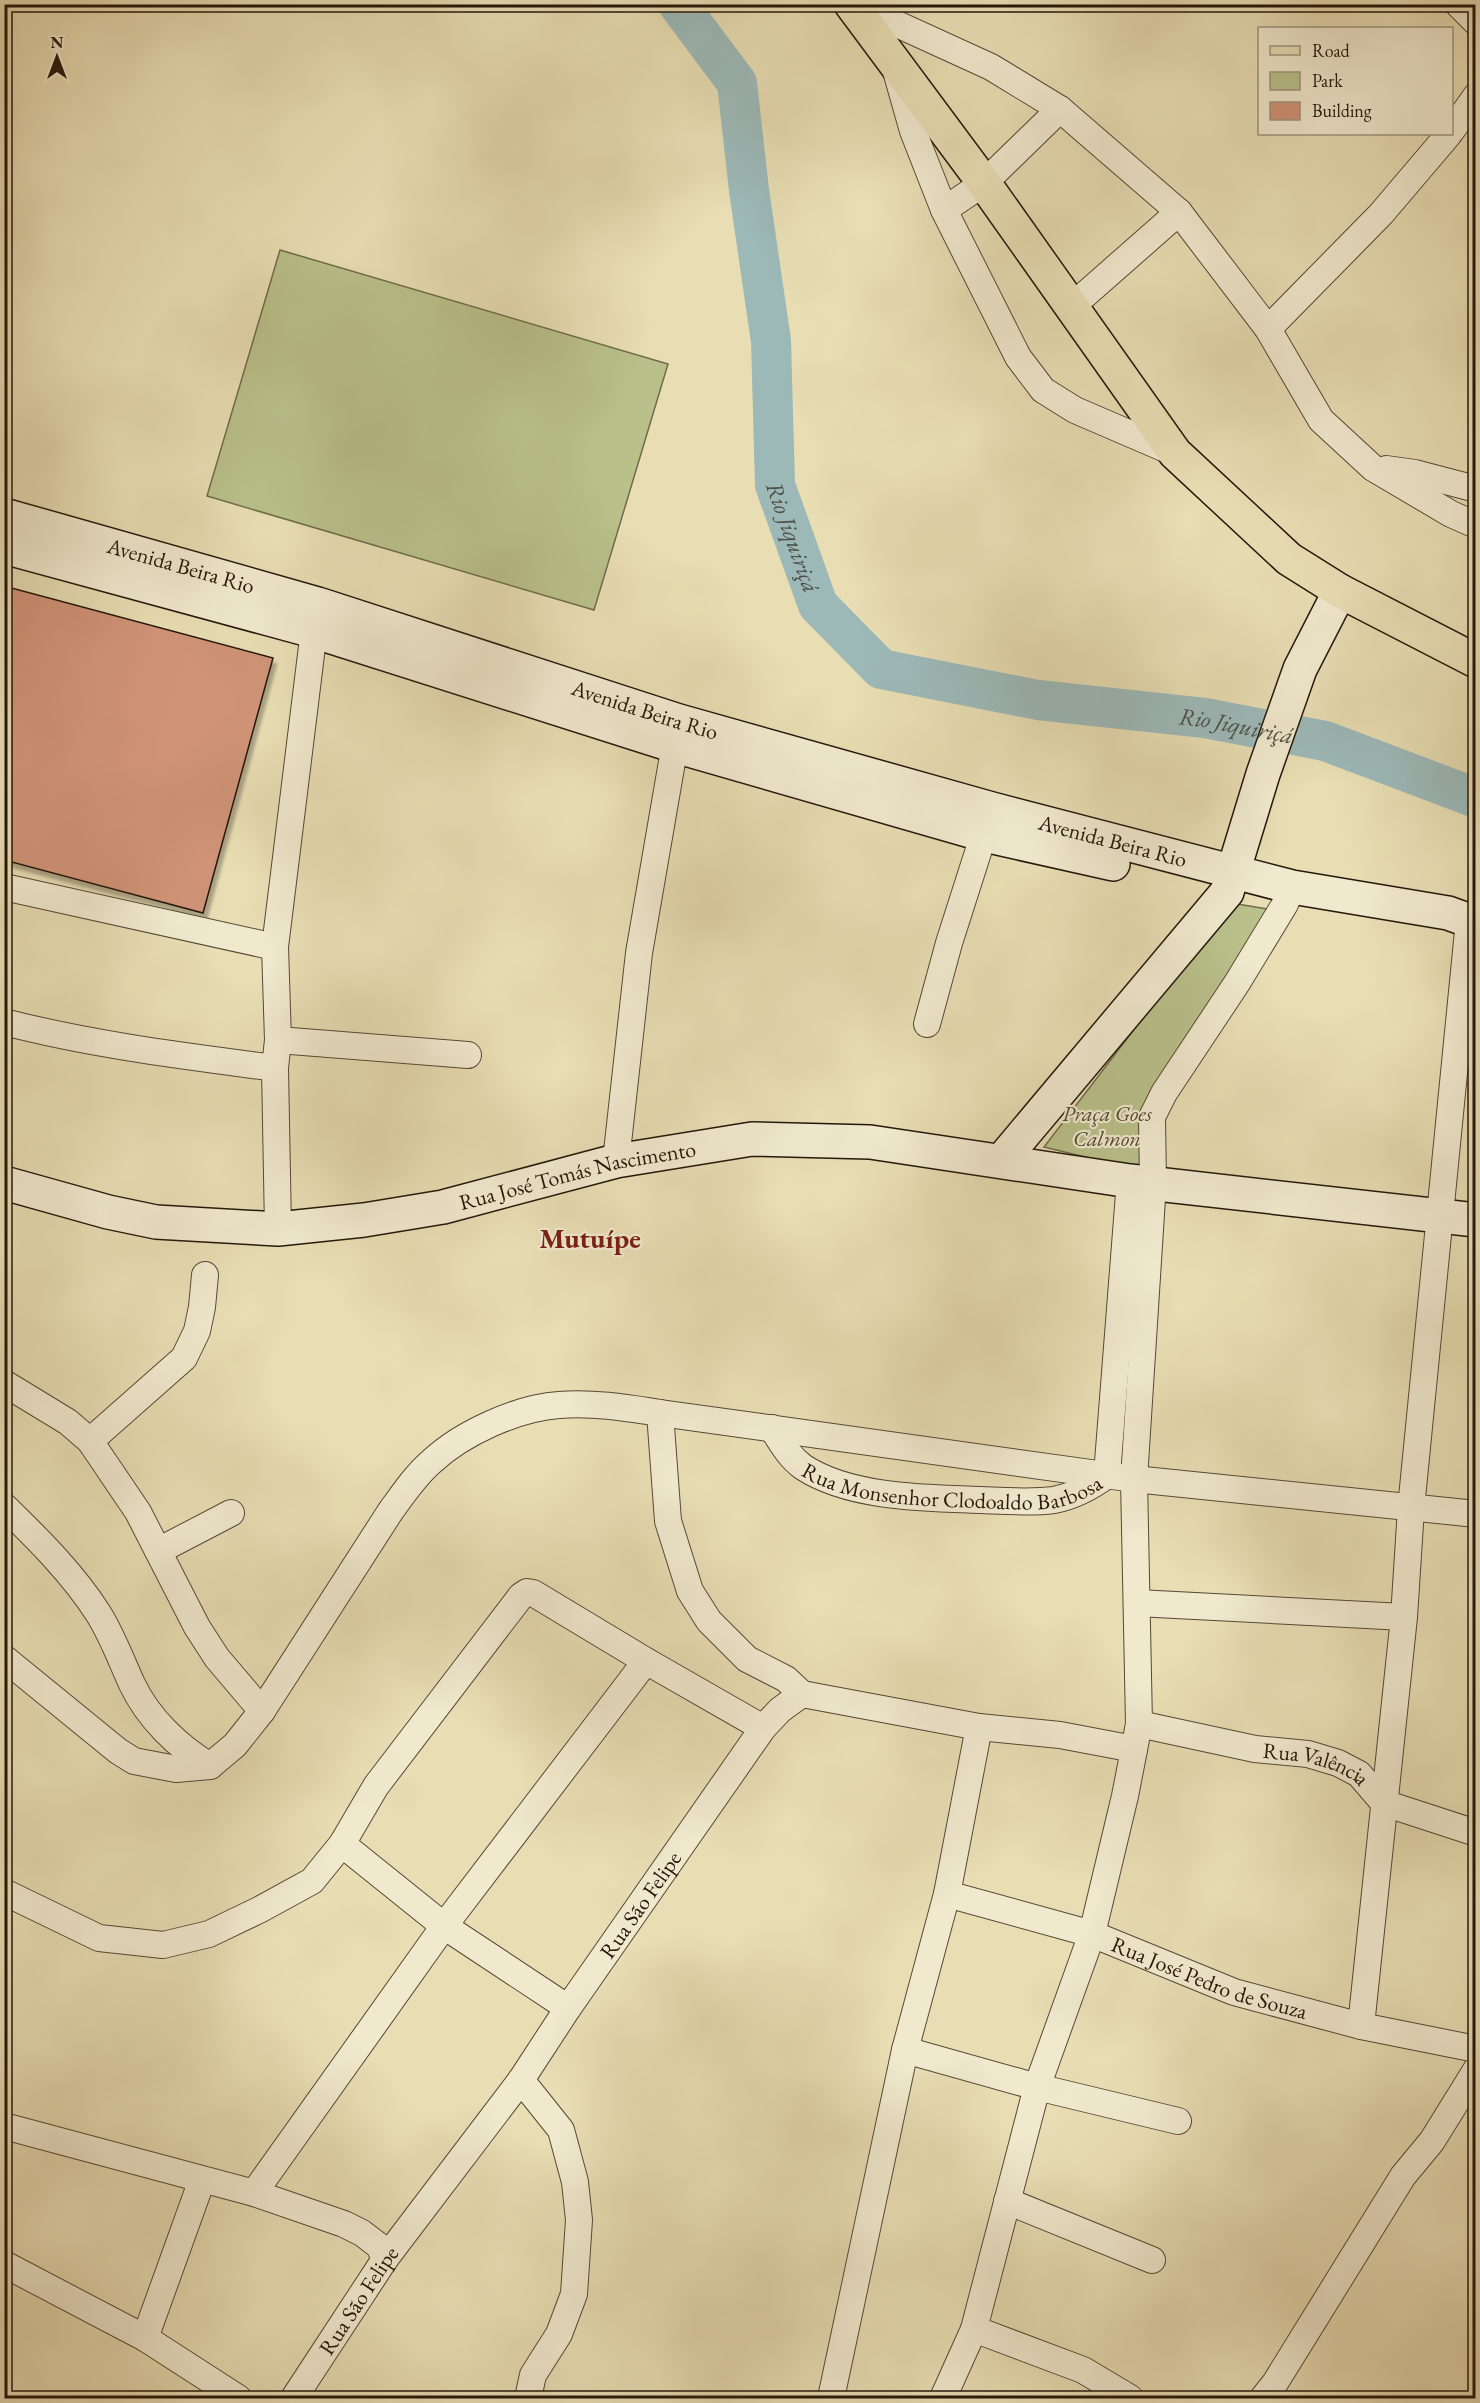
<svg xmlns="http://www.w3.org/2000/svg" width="1480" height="2403" font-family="'EB Garamond',serif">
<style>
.green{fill:#b9c08a;stroke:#6f6c4a;stroke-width:1.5}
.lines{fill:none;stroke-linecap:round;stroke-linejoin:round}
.river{stroke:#9cb9b8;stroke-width:40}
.building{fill:#d09377;stroke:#25170b;stroke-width:1.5;filter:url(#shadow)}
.street-casing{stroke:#564835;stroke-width:28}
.secondary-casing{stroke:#25170b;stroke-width:36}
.primary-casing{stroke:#25170b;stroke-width:36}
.street{stroke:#f0e9ce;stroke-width:26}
.secondary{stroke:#f0e9ce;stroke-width:33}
.primary{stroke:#e8ddb3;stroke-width:33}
.labels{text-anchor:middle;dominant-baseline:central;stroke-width:4.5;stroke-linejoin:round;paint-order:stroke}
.street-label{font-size:22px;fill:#25170b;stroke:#f0e9ce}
.park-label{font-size:22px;font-style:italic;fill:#514a31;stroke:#f0e9ce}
.water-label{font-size:24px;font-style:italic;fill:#4f5048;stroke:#f0e9ce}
.district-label{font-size:28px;font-weight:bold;fill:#7a1f14;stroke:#f0e9ce}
</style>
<defs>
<filter id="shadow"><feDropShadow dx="3.5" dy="6" stdDeviation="1.5" flood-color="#0004"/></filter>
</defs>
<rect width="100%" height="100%" fill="#e8ddb3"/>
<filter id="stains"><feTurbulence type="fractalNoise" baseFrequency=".00333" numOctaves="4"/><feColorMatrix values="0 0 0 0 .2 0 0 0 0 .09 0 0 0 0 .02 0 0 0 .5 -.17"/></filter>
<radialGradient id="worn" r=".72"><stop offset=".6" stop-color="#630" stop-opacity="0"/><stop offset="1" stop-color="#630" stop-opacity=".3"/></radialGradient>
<g class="green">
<polygon points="280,250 668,364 594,610 207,496"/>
<polygon points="1231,903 1273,910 1145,1115 1139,1170 1044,1147"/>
</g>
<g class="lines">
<path class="river" id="s1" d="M678 4 737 83 749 190 771 341 775 485 818 605 881 669 1038 700 1205 718 1325 741 1476 798"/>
</g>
<polygon class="building" points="4,586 273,658 203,913 4,860"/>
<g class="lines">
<defs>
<g id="street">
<polyline points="853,4 991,67 1060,109 1179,212 1268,329 1321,420 1373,468 1451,514 1476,525"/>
<polyline points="1458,4 1476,22"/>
<polyline points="896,71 913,131 944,210 1018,357 1043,390 1075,410 1175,453"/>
<polyline points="1452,130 1476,96"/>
<polyline points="944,210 984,183 1060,109"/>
<polyline points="1071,307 1179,212"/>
<polyline points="1268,329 1381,214 1449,134"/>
<polyline points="1386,469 1415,473 1476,489"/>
<polyline points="4,887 275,947"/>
<path d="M4 1022C93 1045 184 1056 275 1068"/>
<polyline points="927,1024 949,943 989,818"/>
<polyline points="278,1040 468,1055"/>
<polyline points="616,1161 639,953 678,727"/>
<polyline points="278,1229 275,1068 278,1040 275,947 316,614"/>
<polyline points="205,1275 202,1307 197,1331 184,1358 90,1441 138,1512 197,1627 217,1658 262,1711"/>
<polyline points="4,1383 68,1422 90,1441"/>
<path id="s2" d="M772 1428C781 1442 789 1457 803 1467 850 1498 926 1498 981 1500 1005 1501 1030 1503 1054 1500 1074 1496 1091 1487 1107 1475L1130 1181"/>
<path d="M4 1506C38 1539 73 1574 98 1613 112 1635 121 1660 132 1684 148 1718 178 1747 210 1766"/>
<polyline points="158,1551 231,1513"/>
<polyline points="1137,1603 1404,1617"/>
<path d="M4 1658 118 1751 134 1761 176 1769 210 1766 235 1745 262 1711 390 1512C403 1494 415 1476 431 1462 462 1433 517 1408 559 1405 592 1402 628 1408 660 1413L1134 1479 1476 1514"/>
<polyline points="802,1694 979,1727 1060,1735 1134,1749"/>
<path id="s3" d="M1139 1724 1255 1749 1308 1754 1338 1763 1359 1774 1384 1803 1476 1833"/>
<polyline points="342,1844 444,1926 568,2008"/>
<polyline points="4,1892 99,1938 163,1945 209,1934 259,1910 312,1881 342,1844 376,1786 521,1596 527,1592 533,1593 646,1661 763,1728"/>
<path id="s4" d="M947 1894 1092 1934 1234 1992 1361 2026 1476 2049"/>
<polyline points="1361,2026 1404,1617 1411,1508 1469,921"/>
<polyline points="905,2050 1037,2087 1178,2121"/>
<polyline points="521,2080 561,2130 575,2182 579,2220 574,2294 559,2334 533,2375 528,2398"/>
<polyline points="4,2126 254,2193 344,2224 362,2233 379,2246 385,2259"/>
<polyline points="254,2193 444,1926 646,1661"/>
<polyline points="1007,2201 1152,2260"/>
<polyline points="4,2264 145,2338 238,2398"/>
<polyline points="974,2329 1083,2370 1130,2398"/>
<polyline points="145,2338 202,2180"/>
<path id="s5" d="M294 2398 385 2259 521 2080 568 2008 763 1728 780 1710 802 1694 786 1679 747 1659 709 1621 690 1591 668 1521 660 1413"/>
<polyline points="831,2398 905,2050 947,1894 979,1727"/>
<polyline points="943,2398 974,2329 1037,2087 1092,1934 1125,1796 1139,1724 1134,1479 1153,1183 1152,1117 1164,1093 1237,983 1285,904 1292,887"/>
<polyline points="1263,2398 1275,2383 1403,2176 1432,2141 1476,2070"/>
</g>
<g id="secondary">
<path id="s6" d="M4 515 318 604 679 721 992 809 1292 887 1448 913 1476 923"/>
<polyline points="4,547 313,631 675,746 984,835 1113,864"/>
<polyline points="1002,1160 1227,892 1263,774 1300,669 1340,591"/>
<path id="s7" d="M4 1183 108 1212 156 1222 278 1229 364 1220 443 1207 616 1161 752 1139 870 1142 1130 1181 1476 1220"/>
</g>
<polyline id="primary" points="851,4 984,183 1175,453 1289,559 1340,591 1476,661"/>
</defs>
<use href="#street" class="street-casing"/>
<use href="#secondary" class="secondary-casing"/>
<use href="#primary" class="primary-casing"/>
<use href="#street" class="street"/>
<use href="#secondary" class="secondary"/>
<use href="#primary" class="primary"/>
</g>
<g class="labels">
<g class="street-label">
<text stroke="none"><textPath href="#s6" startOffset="184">Avenida Beira Rio</textPath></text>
<text stroke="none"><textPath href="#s6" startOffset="670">Avenida Beira Rio</textPath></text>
<text stroke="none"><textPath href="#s6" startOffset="1156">Avenida Beira Rio</textPath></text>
<text stroke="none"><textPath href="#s7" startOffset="584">Rua José Tomás Nascimento</textPath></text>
<text stroke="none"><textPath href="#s2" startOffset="204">Rua Monsenhor Clodoaldo Barbosa</textPath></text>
<text stroke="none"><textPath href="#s3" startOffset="182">Rua Valência</textPath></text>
<text stroke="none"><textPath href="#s5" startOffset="603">Rua São Felipe</textPath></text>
<text stroke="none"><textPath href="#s4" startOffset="276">Rua José Pedro de Souza</textPath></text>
<text stroke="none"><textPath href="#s5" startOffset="117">Rua São Felipe</textPath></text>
</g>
<g class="park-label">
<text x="1107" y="1113">Praça Goes<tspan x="1107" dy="25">Calmon</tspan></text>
</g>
<g class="water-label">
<text stroke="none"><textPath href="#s1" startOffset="558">Rio Jiquiriçá</textPath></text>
<text stroke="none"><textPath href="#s1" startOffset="1080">Rio Jiquiriçá</textPath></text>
</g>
<g class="district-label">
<text x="590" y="1238">Mutuípe</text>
</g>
</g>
<rect width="1480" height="2403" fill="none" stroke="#e8ddb3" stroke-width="24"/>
<rect x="6" y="6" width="1468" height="2391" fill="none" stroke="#25170b" stroke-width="3"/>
<rect x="12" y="12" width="1456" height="2379" fill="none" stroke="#25170b" stroke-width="1.5"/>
<rect x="1258" y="27" width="195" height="108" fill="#f0e9ce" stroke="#9f9580" stroke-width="1.5"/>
<rect x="1270" y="46" width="30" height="9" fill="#e8ddb3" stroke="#9f9580" stroke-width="1.5"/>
<text x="1312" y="57" font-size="18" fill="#25170b">Road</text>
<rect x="1270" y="72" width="30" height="18" fill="#b9c08a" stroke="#9f9580" stroke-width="1.5"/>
<text x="1312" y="87" font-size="18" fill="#25170b">Park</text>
<rect x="1270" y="102" width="30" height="18" fill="#d09377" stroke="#9f9580" stroke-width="1.5"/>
<text x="1312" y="117" font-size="18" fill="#25170b">Building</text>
<g transform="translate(57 57)" stroke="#f0e9ce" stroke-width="4.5" paint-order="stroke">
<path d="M0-4.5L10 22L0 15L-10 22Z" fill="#25170b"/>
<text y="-9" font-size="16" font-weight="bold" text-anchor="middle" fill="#25170b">N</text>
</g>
<rect width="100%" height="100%" filter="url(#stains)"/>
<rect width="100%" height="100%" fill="url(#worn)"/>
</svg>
